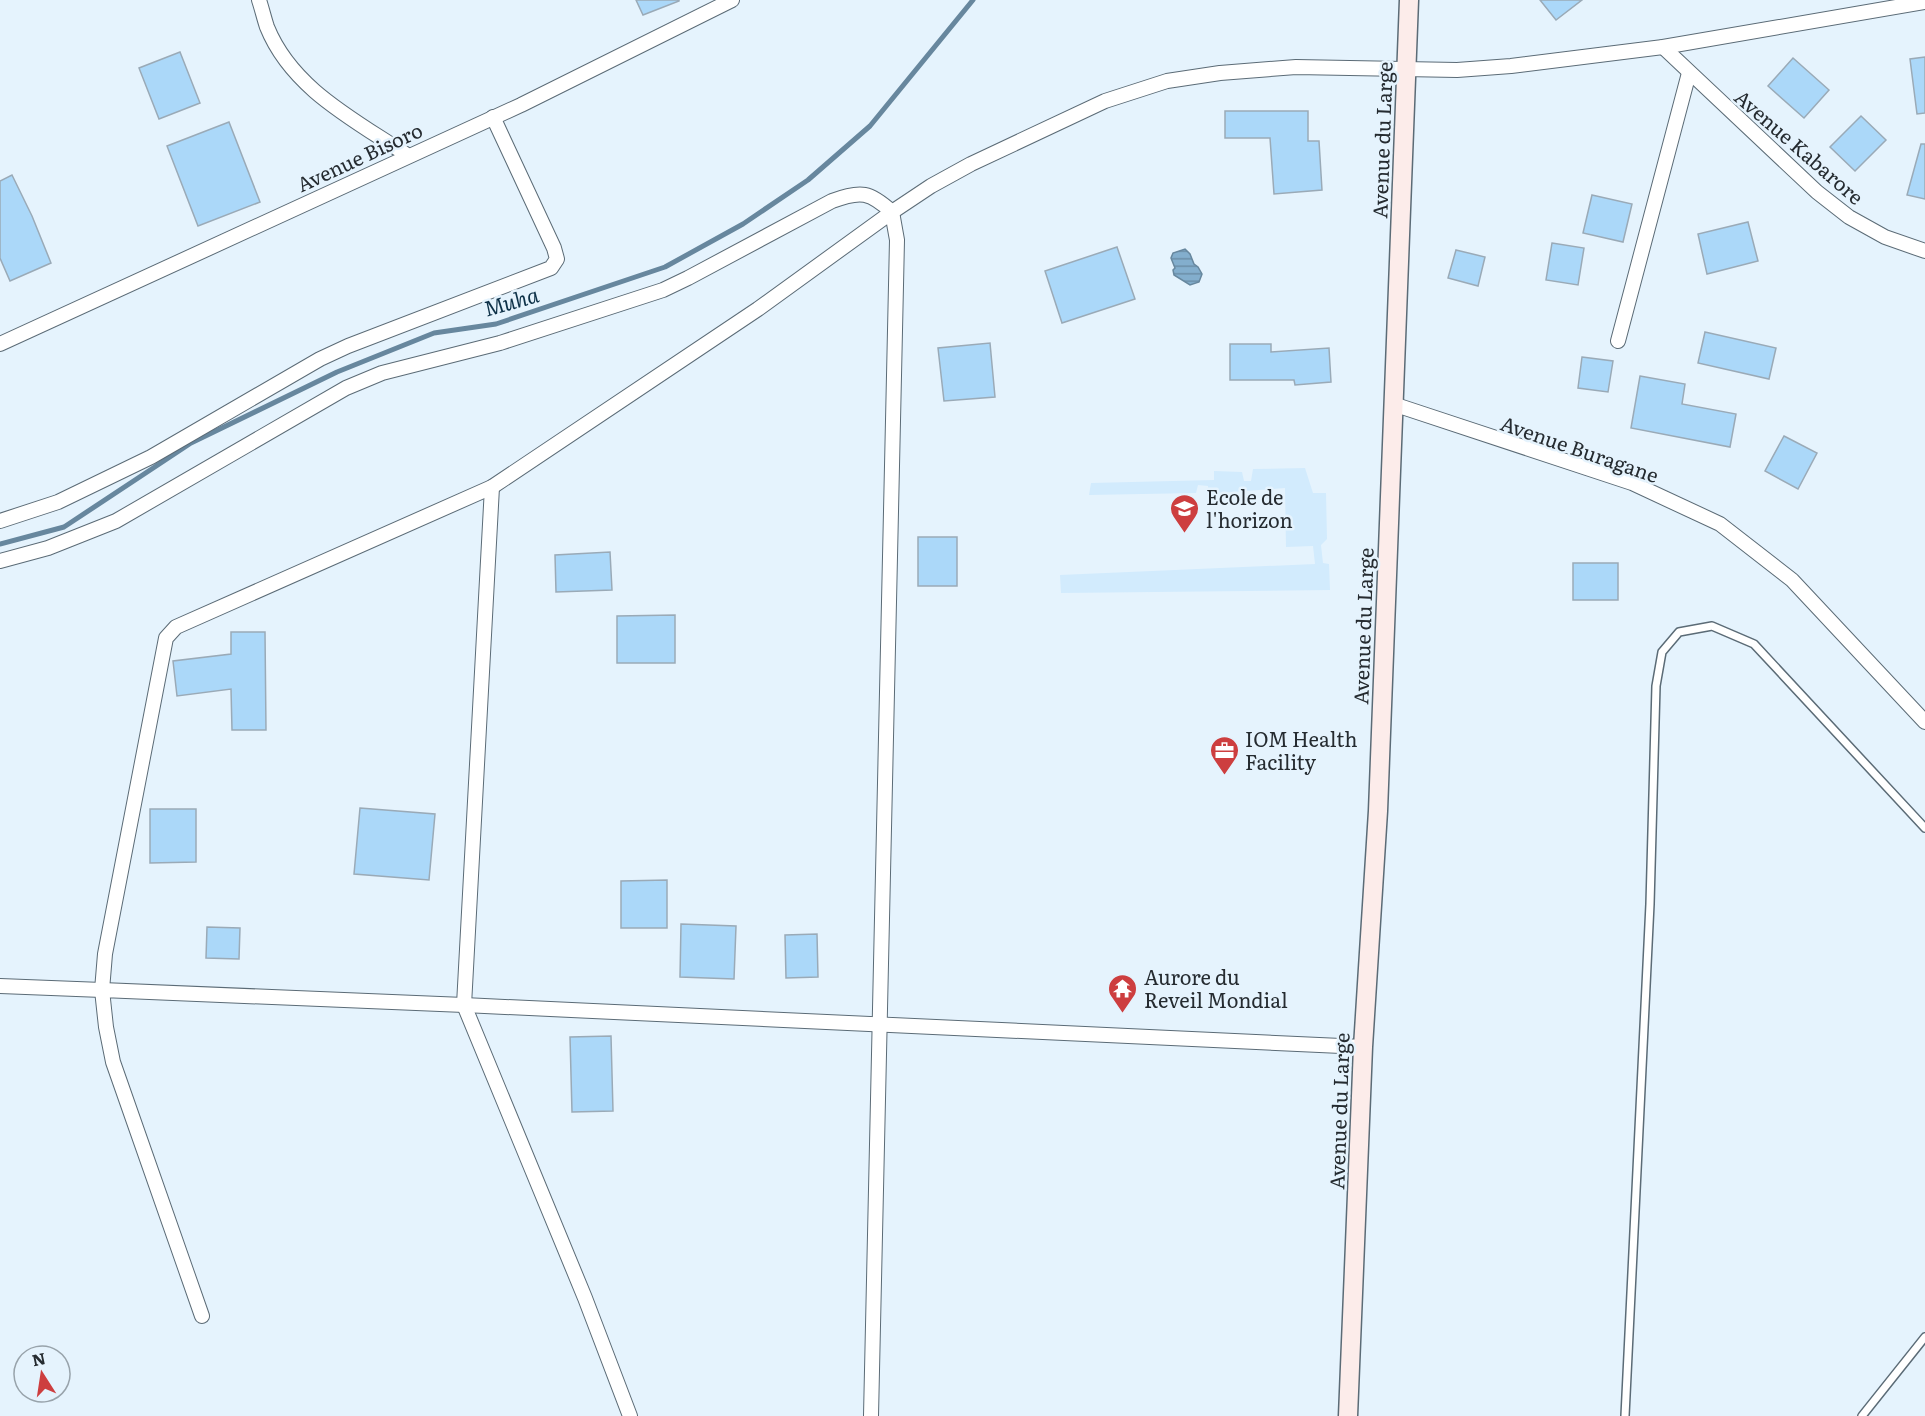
<svg xmlns="http://www.w3.org/2000/svg" width="1925" height="1416" font-family="Literata,serif">
<style>
.built{fill:#d2ebfd}
.water{fill:url(#water-rules);stroke:#67879e;stroke-width:1.5}
.lines{fill:none;stroke-linecap:round;stroke-linejoin:round}
.stream{stroke:#67879e;stroke-width:5}
.building{fill:#abd8f9;stroke:#9aaab7;stroke-width:1.5}
.service-casing{stroke:#5b6b76;stroke-width:10}
.minor-casing{stroke:#5b6b76;stroke-width:16}
.secondary-casing{stroke:#5b6b76;stroke-width:21}
.service{stroke:#fff;stroke-width:7}
.minor{stroke:#fff;stroke-width:14}
.secondary{stroke:#fcecea;stroke-width:18}
.labels{text-anchor:middle;dominant-baseline:central;stroke-width:5;stroke-linejoin:round;paint-order:stroke}
.street-label{font-size:20px;fill:#252b30;stroke:#e5f3fd}
.poi-label{font-size:20px;fill:#252b30;stroke:#e5f3fd;text-anchor:start}
.water-label{font-size:21px;font-style:italic;fill:#0d3148;stroke:#e5f3fd}
</style>
<defs>
<pattern id="water-rules" width="6" height="5" patternUnits="userSpaceOnUse" patternTransform="scale(1.5)"><rect width="6" height="5" fill="#83aecd"/><path d="M0 2.5h6" fill="none" stroke="#6b8ea7"/></pattern>
</defs>
<rect width="100%" height="100%" fill="#e5f3fd"/>
<polygon class="built" points="1305,468 1313,493 1326,493 1327,539 1321,545 1323,563 1329,564 1330,590 1061,593 1060,575 1315,564 1313,546 1286,547 1285,488 1208,494 1208,486 1198,485 1196,493 1089,495 1091,483 1214,480 1214,471 1242,472 1244,481 1251,481 1253,469"/>
<polygon class="water" points="1185,249 1190,254 1194,264 1198,267 1202,274 1199,282 1190,285 1174,275 1173,270 1175,268 1171,258 1173,253"/>
<g class="lines">
<polyline class="stream" points="0,544 64,527 191,443 337,372 434,333 496,324 665,267 743,224 808,180 870,126 973,0"/>
</g>
<g class="building">
<polygon points="636,0 679,0 679,1 643,15"/>
<polygon points="1540,0 1582,0 1556,20"/>
<polygon points="180,52 200,103 159,119 139,68"/>
<polygon points="1925,57 1925,113 1917,114 1910,59"/>
<polygon points="1793,58 1829,90 1804,118 1768,86"/>
<polygon points="1225,111 1308,111 1308,141 1319,141 1322,190 1274,194 1270,138 1225,138"/>
<polygon points="1861,116 1886,140 1855,171 1830,147"/>
<polygon points="229,122 260,202 198,226 167,146"/>
<polygon points="1921,144 1925,144 1925,199 1907,195"/>
<polygon points="12,175 32,216 51,263 10,281 0,258 0,181"/>
<polygon points="1592,195 1632,204 1623,242 1583,233"/>
<polygon points="1748,222 1758,261 1707,274 1698,234"/>
<polygon points="1552,243 1584,248 1578,285 1546,280"/>
<polygon points="1117,247 1135,299 1062,323 1045,271"/>
<polygon points="1456,250 1485,257 1478,286 1448,278"/>
<polygon points="1705,332 1776,348 1769,379 1698,363"/>
<polygon points="990,343 995,397 944,401 938,348"/>
<polygon points="1230,344 1271,344 1271,352 1329,348 1331,382 1295,385 1294,380 1230,380"/>
<polygon points="1582,357 1613,361 1608,392 1578,388"/>
<polygon points="1640,376 1685,384 1682,404 1736,414 1730,447 1631,428"/>
<polygon points="1784,436 1817,453 1798,489 1765,471"/>
<rect x="918" y="537" width="39" height="49"/>
<polygon points="610,552 612,590 556,592 555,555"/>
<rect x="1573" y="563" width="45" height="37"/>
<polygon points="675,615 675,663 617,663 617,616"/>
<polygon points="231,632 265,632 266,730 232,730 231,689 177,696 173,661 231,654"/>
<polygon points="360,808 435,814 429,880 354,874"/>
<polygon points="150,809 196,809 196,862 150,863"/>
<polygon points="667,880 667,928 621,928 621,881"/>
<polygon points="681,924 736,926 734,979 680,977"/>
<polygon points="207,927 240,928 239,959 206,958"/>
<polygon points="817,934 818,977 786,978 785,935"/>
<polygon points="611,1036 613,1111 572,1112 570,1037"/>
</g>
<g class="lines">
<defs>
<g id="service">
<polyline points="1625,1416 1650,904 1656,686 1662,652 1679,632 1712,626 1754,644 1925,828"/>
<polyline points="1862,1416 1925,1337"/>
</g>
<g id="minor">
<path d="M259 0C262 9 264 18 267 27 292 89 355 120 407 155"/>
<polyline points="1663,47 1817,192 1849,217 1885,237 1925,251"/>
<polyline points="1618,341 1689,73"/>
<polyline points="0,344 521,105 732,0"/>
<polyline points="1393,404 1632,483 1720,524 1792,580 1925,722"/>
<polyline points="492,487 464,1005 585,1298 630,1416"/>
<polyline points="0,521 58,502 151,457 320,359 348,346 551,268 557,259 554,248 493,117"/>
<path d="M0 561 48 548 116 521 346 388 382 373 500 343 663 290 688 278 832 201C861 190 870 192 892 212L897 240 871 1416"/>
<polyline points="0,986 102,990 105,954 166,638 176,627 492,487 758,309 892,212 931,186 971,164 1105,101 1167,81 1220,73 1296,67 1457,70 1511,66 1663,47 1925,2"/>
<polyline points="202,1316 113,1062 106,1027 102,990 464,1005 1363,1047"/>
</g>
<polyline id="secondary" points="1348,1416 1363,1047 1378,811 1409,0"/>
</defs>
<use href="#service" class="service-casing"/>
<use href="#minor" class="minor-casing"/>
<use href="#secondary" class="secondary-casing"/>
<use href="#service" class="service"/>
<use href="#minor" class="minor"/>
<use href="#secondary" class="secondary"/>
</g>
<defs>
<symbol id="school-pin" viewBox="-11 -11 22 30"><path d="M0 17L-7.5 6A9.5 9.5 0 1 1 7.5 6Z" fill="#cd3e3f" stroke="#e5f3fd"/><path d="M0-5L7-2L0 1L-7-2ZM-4 1L0 2.5L4 1V4Q0 6-4 4Z" fill="#fff"/></symbol>
<symbol id="office-pin" viewBox="-11 -11 22 30"><path d="M0 17L-7.5 6A9.5 9.5 0 1 1 7.5 6Z" fill="#cd3e3f" stroke="#e5f3fd"/><path d="M-6-3h4V-5.5h4V-3h4V5H-6ZM-1-4.5V-3h2v-1.5ZM-6 0V1H6V0Z" fill="#fff"/></symbol>
<symbol id="temple-pin" viewBox="-11 -11 22 30"><path d="M0 17L-7.5 6A9.5 9.5 0 1 1 7.5 6Z" fill="#cd3e3f" stroke="#e5f3fd"/><path d="M0-6L5-2H3V0L6.5 2.5H4V6H1.5V3h-3V6H-4V2.5H-6.5L-3 0V-2H-5Z" fill="#fff"/></symbol>
</defs>
<g fill-rule="evenodd">
<use href="#school-pin" x="1168" y="492" width="33" height="45"/>
<use href="#office-pin" x="1208" y="734" width="33" height="45"/>
<use href="#temple-pin" x="1106" y="972" width="33" height="45"/>
</g>
<g class="labels">
<g class="street-label">
<text transform="translate(1381 140) rotate(-88)">Avenue du Large</text>
<text transform="translate(1800 146) rotate(41)">Avenue Kabarore</text>
<text transform="translate(359 156) rotate(-25)">Avenue Bisoro</text>
<text transform="translate(1580 448) rotate(19)">Avenue Buragane</text>
<text transform="translate(1362 626) rotate(-88)">Avenue du Large</text>
<text transform="translate(1338 1111) rotate(-88)">Avenue du Large</text>
</g>
<g class="poi-label">
<text x="1206" y="496">Ecole de<tspan x="1206" dy="23">l'horizon</tspan></text>
<text x="1245" y="738">IOM Health<tspan x="1245" dy="23">Facility</tspan></text>
<text x="1144" y="976">Aurore du<tspan x="1144" dy="23">Reveil Mondial</tspan></text>
</g>
<g class="water-label">
<text transform="translate(511 300) rotate(-16)">Muha</text>
</g>
</g>
<g transform="translate(42 1374) rotate(348)"><circle r="28" fill="#e5f3fd" stroke="#98a3ab" stroke-width="1.5"/>
<path d="M0-4.5L10 22L0 15L-10 22Z" fill="#cd3e3f"/>
<text y="-9" font-size="16" font-weight="bold" text-anchor="middle" fill="#252b30">N</text>
</g>
</svg>
